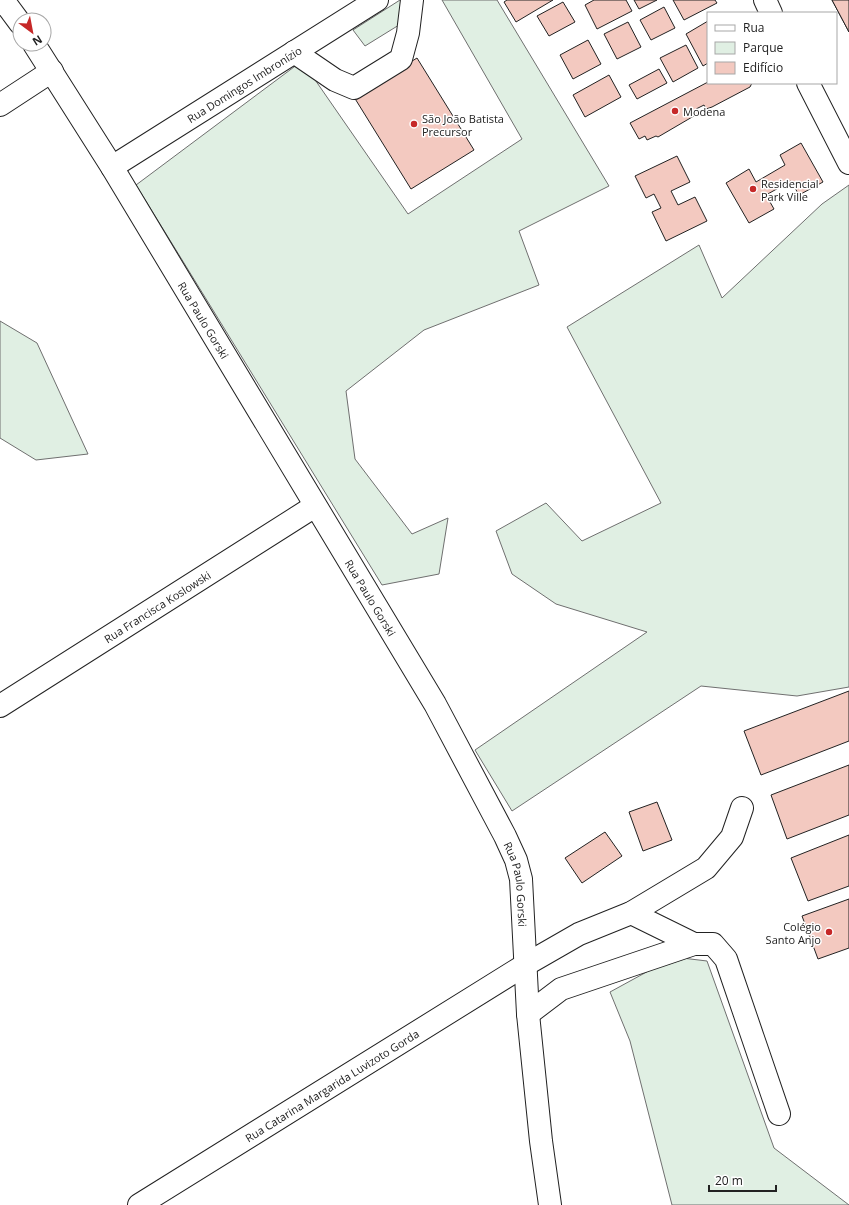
<svg xmlns="http://www.w3.org/2000/svg" width="849" height="1205" font-family="'Open Sans',sans-serif">
<style>
.green{fill:#e0efe3;stroke:#6f6f6f}
.building{fill:#f3c9c0;stroke:#222}
.lines{fill:none;stroke-linecap:round;stroke-linejoin:round}
.minor-casing{stroke:#222;stroke-width:24}
.minor{stroke:#fff;stroke-width:22}
.poi-dot{fill:#c62828;stroke:#fff;stroke-width:1.5}
.labels{text-anchor:middle;dominant-baseline:central;stroke-width:3;stroke-linejoin:round;paint-order:stroke}
.street-label{font-size:11px;fill:#222;stroke:#fff}
.poi-label{font-size:11px;fill:#222;stroke:#fff;text-anchor:start}
</style>
<rect width="100%" height="100%" fill="#fff"/>
<g class="green">
<polygon points="400,0 403,0 399,25 365,46 353,30"/>
<polygon points="442,0 497,0 609,186 519,231 539,285 424,330 346,391 355,459 412,534 448,518 439,574 382,585 136,185 302,61 408,214 522,139"/>
<polygon points="849,185 849,687 797,696 701,686 512,811 475,750 647,632 556,604 512,574 496,531 546,503 582,541 661,503 567,327 699,245 722,298 822,204"/>
<polygon points="0,321 37,343 88,454 36,460 0,438"/>
<polygon points="674,957 707,961 774,1148 849,1205 672,1205 630,1041 610,992"/>
</g>
<g class="building">
<polygon points="507,0 553,0 516,22 504,2"/>
<polygon points="594,0 626,0 632,11 597,29 585,5"/>
<polygon points="634,0 657,0 639,9"/>
<polygon points="673,0 715,0 717,3 684,20"/>
<polygon points="832,0 849,0 849,32"/>
<polygon points="832,0 849,0 849,32"/>
<polygon points="563,2 575,22 549,36 537,16"/>
<polygon points="664,7 675,28 651,40 640,20"/>
<polygon points="708,21 708,63 703,66 686,34"/>
<polygon points="628,22 641,47 617,59 604,34"/>
<polygon points="588,40 601,64 573,79 560,55"/>
<polygon points="686,45 698,68 673,82 660,58"/>
<polygon points="417,58 474,150 411,189 354,97"/>
<polygon points="659,69 667,83 637,99 629,85"/>
<polygon points="609,75 621,97 585,117 573,95"/>
<polygon points="708,82 752,83 750,87 712,107 706,109 704,105 696,109 699,113 658,137 656,136 647,140 645,136 639,139 630,123"/>
<polygon points="801,143 823,182 799,195 791,181 766,195 774,209 749,223 726,183 749,169 756,182 785,165 780,155"/>
<polygon points="677,156 690,182 671,191 678,205 695,197 707,221 666,241 652,212 661,208 654,194 646,198 635,176"/>
<polygon points="849,691 849,741 761,775 744,731"/>
<polygon points="849,765 849,815 787,839 771,795"/>
<polygon points="657,802 672,840 643,851 629,812"/>
<polygon points="605,832 622,856 582,883 565,858"/>
<polygon points="849,835 849,886 808,901 791,858"/>
<polygon points="849,899 849,948 818,959 802,916"/>
</g>
<g class="lines">
<defs>
<g id="minor">
<polyline points="3,0 20,23"/>
<polyline points="765,0 771,13"/>
<path id="s1" d="M34 44 112 167 435 704 505 836 516 860 521 879 528 1014 541 1141 550 1205"/>
<polyline points="294,52 335,80 354,88 401,59 408,33 412,0"/>
<polyline points="808,83 849,163"/>
<polyline points="0,105 52,71"/>
<path id="s2" d="M112 167 377 0"/>
<path id="s3" d="M0 706 315 506"/>
<polyline points="631,913 694,944"/>
<polyline points="528,1014 561,989 694,944 713,944 726,959 779,1114"/>
<path id="s4" d="M139 1205 525 965 579 934 631 913 706 868 732 837 742 808"/>
</g>
</defs>
<use href="#minor" class="minor-casing"/>
<use href="#minor" class="minor"/>
</g>
<g class="poi-dot">
<circle cx="675" cy="111" r="4"/>
<circle cx="414" cy="124" r="4"/>
<circle cx="753" cy="189" r="4"/>
<circle cx="829" cy="932" r="4"/>
</g>
<g class="labels">
<g class="street-label">
<text stroke="none"><textPath href="#s2" startOffset="156">Rua Domingos Imbronízio</textPath></text>
<text stroke="none"><textPath href="#s1" startOffset="324">Rua Paulo Gorski</textPath></text>
<text stroke="none"><textPath href="#s1" startOffset="648">Rua Paulo Gorski</textPath></text>
<text stroke="none"><textPath href="#s3" startOffset="186">Rua Francisca Koslowski</textPath></text>
<text stroke="none"><textPath href="#s1" startOffset="972">Rua Paulo Gorski</textPath></text>
<text stroke="none"><textPath href="#s4" startOffset="227">Rua Catarina Margarida Luvizoto Gorda</textPath></text>
</g>
<g class="poi-label">
<text x="683" y="111">Modena</text>
<text x="422" y="118">São João Batista<tspan x="422" dy="13">Precursor</tspan></text>
<text x="761" y="183">Residencial<tspan x="761" dy="13">Park Ville</tspan></text>
<text x="821" y="926" text-anchor="end">Colégio<tspan x="821" dy="13">Santo Anjo</tspan></text>
</g>
</g>
<rect x="707" y="12" width="130" height="72" fill="#ffffff" stroke="#a7a7a7"/>
<rect x="715" y="25" width="20" height="6" fill="#ffffff" stroke="#a7a7a7"/>
<text x="743" y="32" font-size="12" fill="#222222">Rua</text>
<rect x="715" y="42" width="20" height="12" fill="#e0efe3" stroke="#a7a7a7"/>
<text x="743" y="52" font-size="12" fill="#222222">Parque</text>
<rect x="715" y="62" width="20" height="12" fill="#f3c9c0" stroke="#a7a7a7"/>
<text x="743" y="72" font-size="12" fill="#222222">Edifício</text>
<g transform="translate(32 32) rotate(148)"><circle r="19" fill="#ffffff" stroke="#a7a7a7"/>
<path d="M0-3L7 15L0 10L-7 15Z" fill="#c62828"/>
<text y="-6" font-size="11" font-weight="bold" text-anchor="middle" fill="#222222">N</text>
</g>
<path d="M709 1185v6h67v-6" fill="none" stroke="#222222" stroke-width="2"/>
<text x="715" y="1185" font-size="12" fill="#222222" stroke="#ffffff" stroke-width="3" paint-order="stroke">20 m</text>
</svg>
